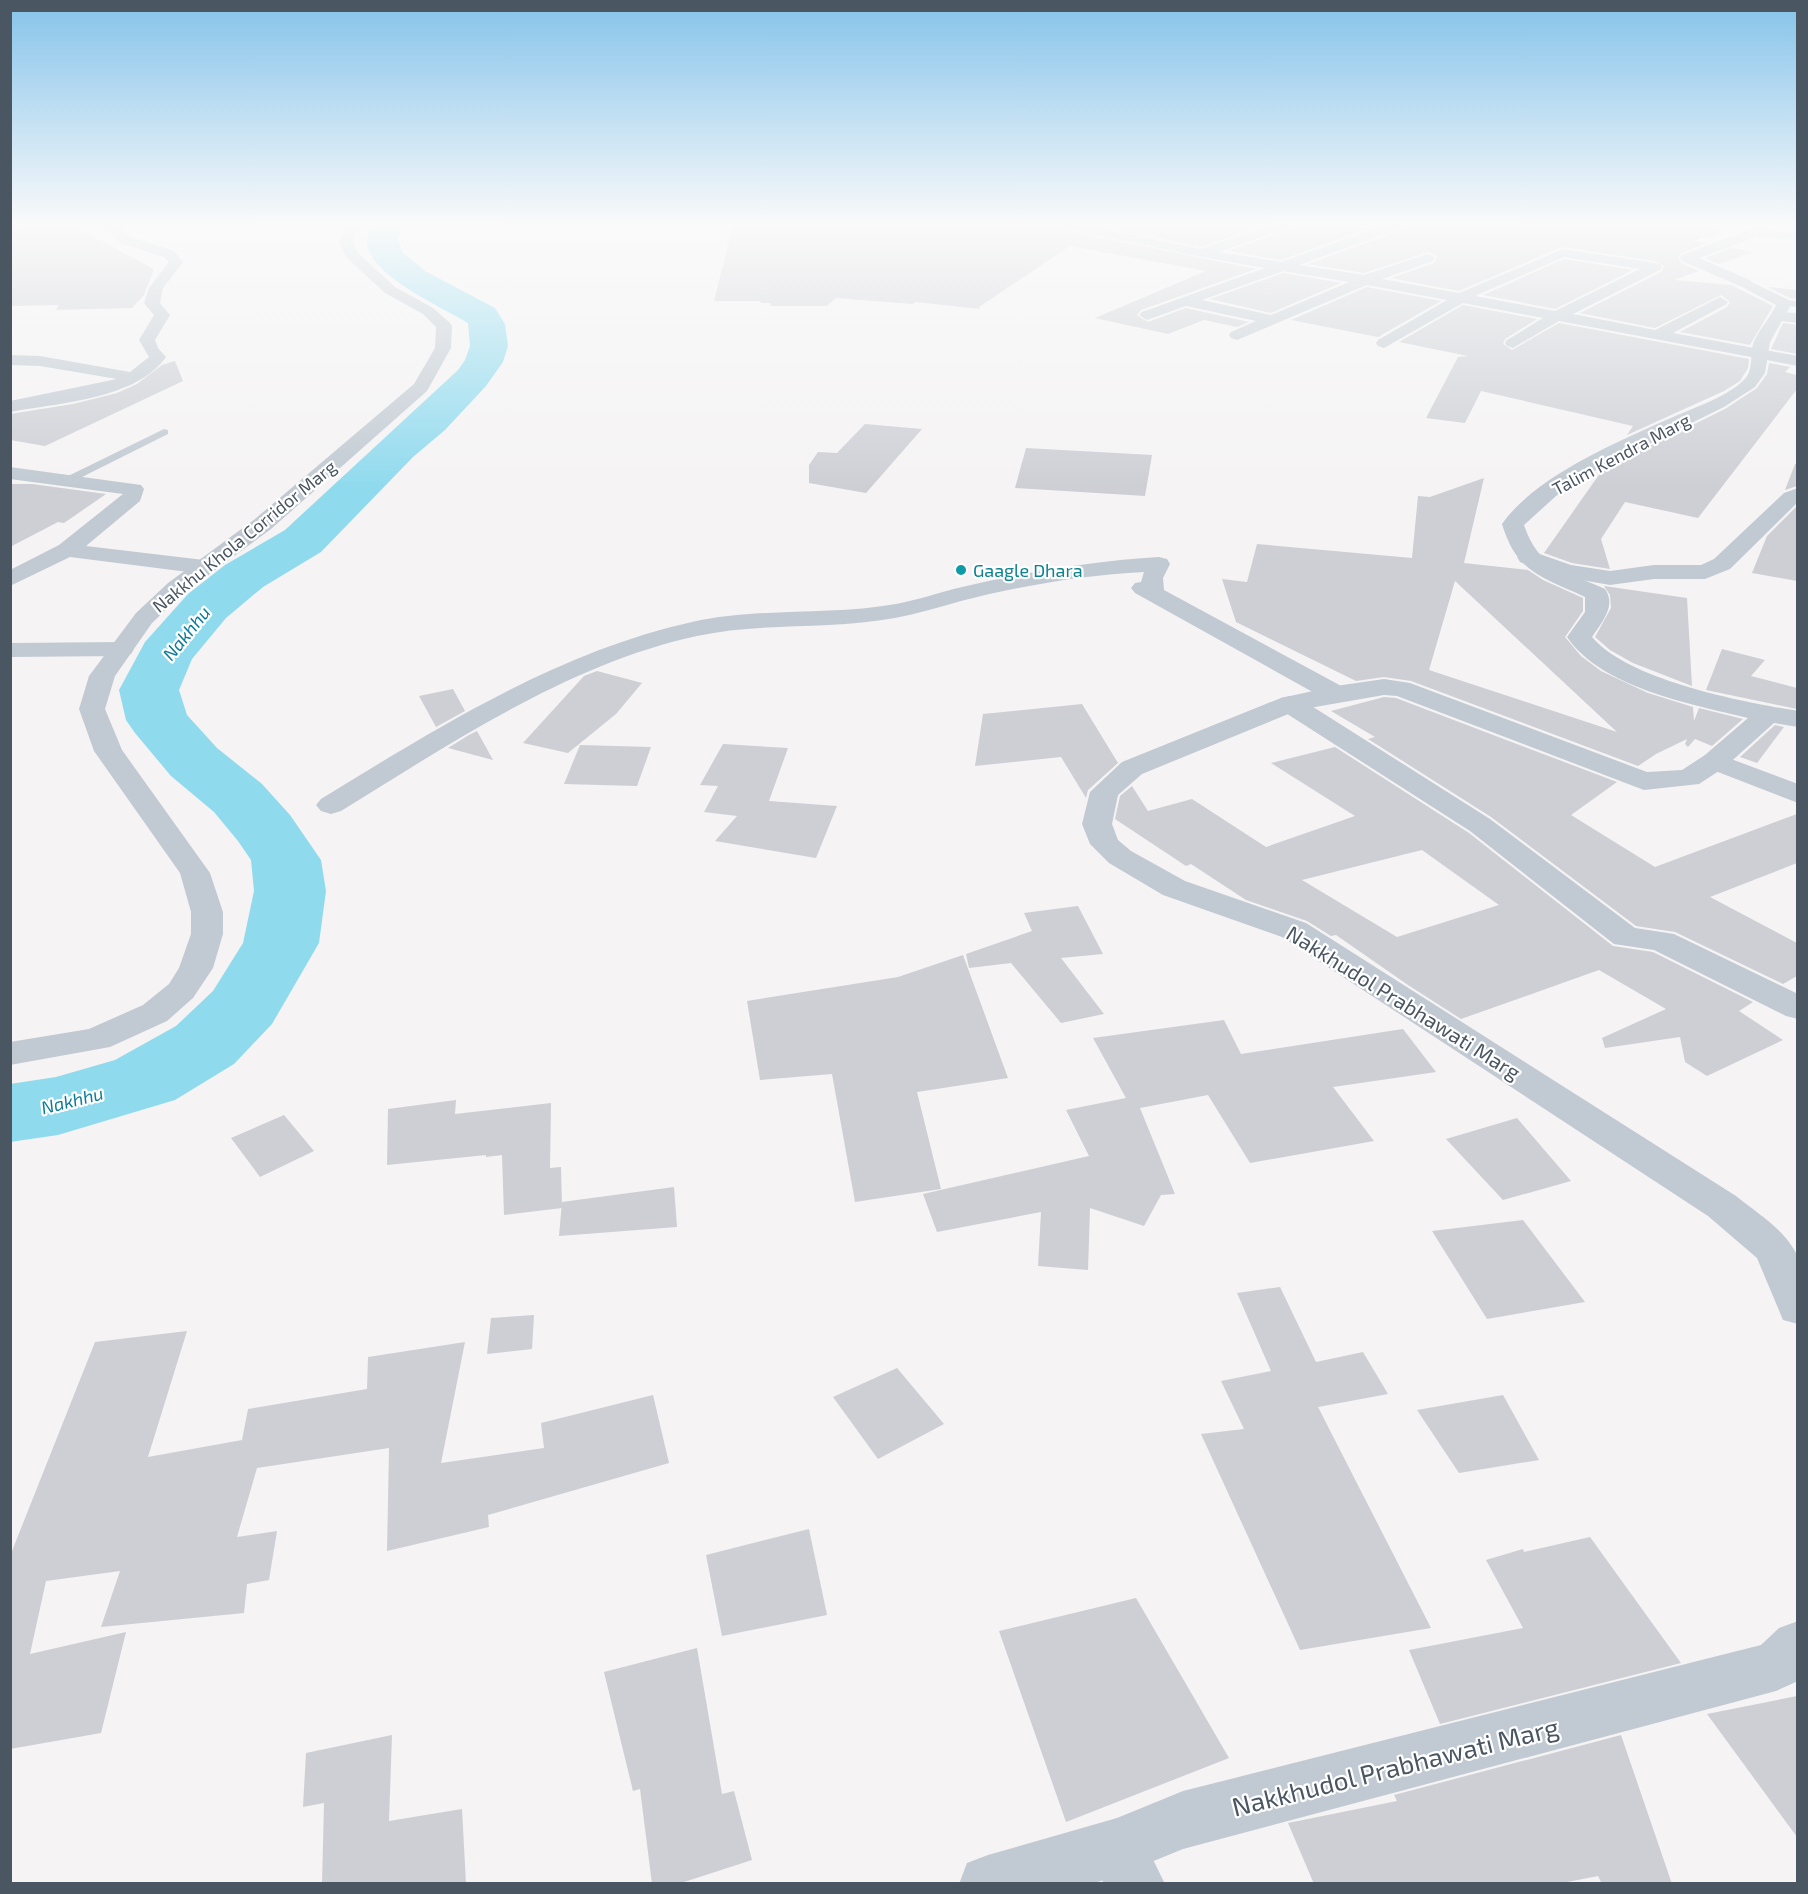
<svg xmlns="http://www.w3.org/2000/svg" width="1808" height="1894" font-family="'Exo 2',sans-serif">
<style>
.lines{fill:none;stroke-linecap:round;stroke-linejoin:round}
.river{fill:#90daee;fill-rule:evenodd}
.building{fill:#cdcfd5;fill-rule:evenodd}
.service{fill:#c1cad2;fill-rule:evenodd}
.minor{fill:#c1cad2;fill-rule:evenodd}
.tertiary{fill:#c1cad2;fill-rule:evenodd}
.culture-dot{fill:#0f9aa8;stroke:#fff;stroke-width:2}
.labels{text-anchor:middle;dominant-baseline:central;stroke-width:4.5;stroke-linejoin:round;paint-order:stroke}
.far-street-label{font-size:18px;fill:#4a5661;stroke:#fff}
.far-culture-label{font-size:18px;fill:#0d838f;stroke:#fff;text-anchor:start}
.far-water-label{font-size:18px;font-style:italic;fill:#0c7c9b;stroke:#fff}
.street-label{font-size:21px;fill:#4a5661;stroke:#fff}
.near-street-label{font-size:26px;fill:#4a5661;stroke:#fff}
</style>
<rect width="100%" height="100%" fill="#f5f3f3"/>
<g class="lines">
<path class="river" d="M374 222H404L398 238 402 252 425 271 495 308 505 324 508 346 503 362 486 386 445 430 413 457 321 552 263 587 226 618 192 659 179 690 187 715 217 748 262 784 290 815 321 860 326 891 319 943 272 1024 234 1064 175 1100 58 1135 10 1142V1084L56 1077 115 1060 176 1026 213 991 243 943 254 891 251 860 238 841 214 812 171 776 135 733 126 720 119 690 145 642 188 594 225 565 285 530 458 370 465 360 470 346 468 323C442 307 372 277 367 244 366 236 371 229 374 222Z"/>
</g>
<g class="building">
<polygon points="734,222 1046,222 1054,228 1256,269 1141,310 1137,315 1148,322 1186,308 1249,322 1237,327 1204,320 1168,334 1095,318 1206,271 1070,246 979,307 980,309 915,302 913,304 836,298 827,306 771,306 770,303 761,303 760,301 714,301"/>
<polygon points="1080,222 1274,222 1201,247"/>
<polygon points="1299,222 1388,222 1281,260 1228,251 1297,227"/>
<polygon points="1413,222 1717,222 1718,234 1692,241 1707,243 1681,253 1678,257 1681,263 1699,271 1674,280 1731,285 1773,306 1750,345 1680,332 1727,307 1730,302 1721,295 1655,328 1580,313 1661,272 1664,266 1655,261 1562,247 1459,291 1391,278 1434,263 1437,257 1429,252 1364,273 1308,264 1411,227"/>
<polygon points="68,223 154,269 144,295 132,308 56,310 59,305 10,306 10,231"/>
<polygon points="1732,248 1753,252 1719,264 1705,258"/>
<polygon points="1564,259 1633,270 1555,309 1483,295"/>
<polygon points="1283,273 1341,283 1271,313 1210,299"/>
<polygon points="1367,287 1441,301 1378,337 1291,320"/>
<polygon points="1768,287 1797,290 1797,299 1790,298"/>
<polygon points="1463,305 1537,319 1505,339 1503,344 1512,350 1559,323 1749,359 1748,368 1740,381 1724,391 1627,435 1633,426 1481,391 1465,423 1426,418 1458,357 1468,356 1399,342"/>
<polygon points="1783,323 1797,325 1797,354 1771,349"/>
<polygon points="175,361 183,381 45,446 10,440 10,414 73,404 117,393 137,384 162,365"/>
<polygon points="1769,363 1790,367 1785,372 1797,375 1797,389 1698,518 1625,502 1601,539 1610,569 1572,563 1544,553 1603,469 1725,409 1757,388 1767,374"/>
<polygon points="865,424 922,429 866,493 809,483 809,465 818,452 837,453"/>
<polygon points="1026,448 1152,455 1145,496 1015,488"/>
<polygon points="1795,464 1797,464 1797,486 1785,490"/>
<path d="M1484 478 1464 563 1528 570 1543 580 1583 598V611L1565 637 1581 656 1601 671 1648 693 1693 707 1694 721 1699 708 1743 719 1712 746 1695 739 1688 747 1685 744 1687 739 1656 754 1638 766 1411 681 1384 677 1356 681 1236 622 1222 579 1247 582 1257 544 1412 558 1418 496 1430 497ZM1455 581 1617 732 1429 670Z"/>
<polygon points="10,484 32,484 106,494 64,523 58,522 10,547"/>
<polygon points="1797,506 1797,581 1752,573 1767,536"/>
<polygon points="1604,586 1687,598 1692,686 1633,663 1610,650 1595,637 1611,608 1610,595"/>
<polygon points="1722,649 1765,660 1751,676 1797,688 1797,709 1706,690"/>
<polygon points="597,671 642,683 616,714 568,753 523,743 584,676"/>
<polygon points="453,689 465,711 436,727 419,696"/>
<polygon points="1384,697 1396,698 1617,782 1571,815 1655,867 1797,814 1797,863 1710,897 1797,943 1797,976 1783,984 1675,932 1636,926 1491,817 1368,739 1375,737 1331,711"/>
<polygon points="1082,704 1118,763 1088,790 1086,798 1061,757 975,766 983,714"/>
<polygon points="1775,725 1784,727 1757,763 1740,757"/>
<polygon points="477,731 493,760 448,748 469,735"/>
<polygon points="723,744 788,748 769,801 837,806 816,858 715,841 737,816 704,812 718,786 700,785"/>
<polygon points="580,745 651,747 637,786 564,784"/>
<path d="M1335 747 1469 833 1613 946 1653 952 1753 1002 1739 1011 1783 1040 1707 1076 1685 1062 1680 1037 1605 1048 1602 1038 1666 1009 1599 970 1461 1019 1408 985 1336 935 1331 936 1307 921 1246 900 1191 864 1186 866 1115 819 1120 796 1132 786 1148 811 1192 799 1266 847 1355 816 1271 763ZM1422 850 1499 905 1397 937 1302 880Z"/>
<polygon points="1078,906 1103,954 1061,958 1104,1014 1061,1023 1011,963 969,968 966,954 1032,931 1024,913"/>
<polygon points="963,955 1008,1078 917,1092 941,1189 855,1202 832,1074 760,1080 747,1001 898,977"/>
<polygon points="1224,1020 1241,1054 1403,1029 1436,1072 1333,1087 1374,1141 1250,1163 1208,1095 1140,1108 1175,1194 1161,1195 1144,1226 1090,1208 1088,1270 1038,1266 1041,1212 937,1232 923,1194 1089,1156 1066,1110 1126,1098 1093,1038"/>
<polygon points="456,1100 455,1114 551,1103 550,1168 561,1167 562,1208 504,1215 502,1155 486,1157 486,1155 387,1165 388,1109"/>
<polygon points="284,1115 314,1151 260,1177 231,1138"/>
<polygon points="1517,1118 1571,1181 1503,1200 1446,1139"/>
<polygon points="674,1187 677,1227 559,1236 562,1202"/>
<polygon points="1523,1220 1585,1302 1487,1319 1432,1231"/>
<polygon points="1280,1287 1316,1362 1363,1352 1388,1394 1318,1407 1431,1628 1300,1650 1201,1434 1244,1429 1221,1381 1271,1371 1237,1293"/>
<polygon points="534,1315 532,1349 487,1354 491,1318"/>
<polygon points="187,1331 148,1457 242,1440 248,1409 367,1389 368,1357 465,1342 441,1463 544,1448 541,1423 653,1395 669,1463 488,1515 489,1527 387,1551 389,1448 257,1468 237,1537 277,1531 269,1580 247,1584 244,1613 101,1627 120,1571 46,1581 30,1654 126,1632 101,1733 10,1749 10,1556 95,1342"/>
<polygon points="897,1368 944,1424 878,1459 833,1397"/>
<polygon points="1503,1395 1539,1460 1459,1473 1417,1410"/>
<polygon points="809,1529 827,1615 722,1636 706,1555"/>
<polygon points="1590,1537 1681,1663 1440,1724 1409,1650 1523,1628 1486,1560 1523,1549 1524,1552"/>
<polygon points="1136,1598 1229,1758 1066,1822 999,1631"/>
<polygon points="697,1648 722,1794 734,1791 752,1860 678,1884 652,1884 640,1789 633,1791 604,1672"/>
<polygon points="1797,1696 1797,1837 1707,1714"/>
<polygon points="392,1735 389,1821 462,1809 466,1884 322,1884 324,1803 303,1807 306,1753"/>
<polygon points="1621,1735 1672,1884 1602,1884 1598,1876 1557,1884 1314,1884 1288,1823 1397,1801 1394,1795"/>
</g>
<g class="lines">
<g class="service">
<polygon points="1784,300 1798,301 1798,307 1781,305 1780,303"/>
<polygon points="164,429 168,430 168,434 70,483 62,483 60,480"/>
</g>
<g class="minor">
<path d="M110 222H122L119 227 130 237 174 251 183 262 163 288 160 303 170 315 155 340 158 348 166 357C137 399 58 403 10 412V401L117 379 40 366 10 365V355L40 356 130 372 149 357 139 340 154 315 144 303 149 288 169 262 164 257 120 243 105 227Z"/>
<path d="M1048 222H1071L1201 249 1280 222H1297L1296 225 1219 252 1281 262 1394 222H1411L1410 225 1299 265 1364 275 1428 254 1435 258 1433 261 1382 279 1459 293 1563 249 1655 263 1660 264 1662 267 1660 270 1573 314 1655 330 1720 297 1728 302 1725 305 1673 333 1798 356V366L1559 321 1513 348 1507 346 1505 343 1507 340 1543 318 1463 303 1384 348 1378 346 1376 343 1378 340 1447 300 1367 285 1237 340 1231 338 1229 335 1231 332 1256 321 1186 306 1147 320 1139 315 1142 312 1265 268 1202 257 1054 226ZM1564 257 1640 269 1555 311 1475 296ZM1283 271 1349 282 1271 315 1202 300Z"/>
<polygon points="1762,222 1776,222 1767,230 1798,232 1798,240 1755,237 1699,258 1750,280 1752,283 1750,286 1740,286 1682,261 1680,258 1682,255 1749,230"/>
<polygon points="1780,312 1798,313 1798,323 1775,320 1772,317 1775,314"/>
<polygon points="10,467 141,485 144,489 140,501 86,546 204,560 212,562 215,567 212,572 204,574 70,557 10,586 10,570 59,545 123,494 10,479"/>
<polygon points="1798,488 1798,502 1730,569 1705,579 1654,579 1610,585 1559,576 1520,562 1517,557 1520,552 1528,550 1571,565 1610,571 1654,565 1701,565 1714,559 1784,493"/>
<path d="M1159 557 1167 559 1170 564 1163 578 1164 590 1345 688 1349 694 1345 700 1336 702 1327 700 1135 593 1131 588 1135 583 1141 582 1144 572C1083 575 1020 586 961 601 939 607 917 614 895 618 830 630 762 622 697 636 570 663 450 744 341 811L331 814 321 811 316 805 321 799C437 728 557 652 692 622 759 607 828 616 896 604 918 600 940 592 962 587 1026 572 1093 561 1159 557Z"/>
<polygon points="122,642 131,644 134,649 131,654 122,656 10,657 10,643"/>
<polygon points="1290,696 1299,698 1490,819 1635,928 1674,934 1798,994 1798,1019 1786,1016 1654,950 1614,944 1470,831 1281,710 1277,704 1281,698"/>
<polygon points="1715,753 1798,784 1798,803 1705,767 1701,761 1705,755"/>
<polygon points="1117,1818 1137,1827 1165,1884 1104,1884 1088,1847 1097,1827"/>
</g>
<g class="tertiary">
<polygon points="348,222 360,222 353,242 356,251 395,287 433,308 450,323 452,326 451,348 427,391 271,529 184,593 152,623 115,676 105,709 122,750 210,873 223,912 223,934 213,968 193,998 167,1021 110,1047 10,1065 10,1042 89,1029 143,1005 169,984 179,968 191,934 191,912 180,873 94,751 79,709 89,676 136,613 168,583 255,519 414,384 435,348 436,327 423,314 385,293 346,257 339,242"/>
<path d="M1745 279 1789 300 1792 303 1770 342 1765 373 1755 387 1724 407 1596 470 1556 496 1524 525C1539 570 1566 571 1605 589 1617 606 1601 623 1592 637 1628 680 1742 702 1798 711V727L1774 723 1725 767 1699 784 1644 790 1397 696 1384 695 1298 710 1142 774 1118 795 1112 824 1118 840 1131 851 1185 881 1306 923 1736 1196C1758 1214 1786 1230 1798 1257V1324L1783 1320 1757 1258 1708 1216 1282 937 1163 895 1109 863 1090 844 1082 824 1090 792 1122 762 1281 698 1336 686 1384 679 1410 683 1647 772 1682 770 1705 755 1748 718C1691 704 1602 688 1567 637L1585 612V597C1543 577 1517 574 1502 524 1537 474 1626 438 1680 414 1699 406 1735 393 1747 376 1753 367 1750 354 1753 344 1758 330 1770 319 1776 305L1740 286 1738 283 1740 280Z"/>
<polygon points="1798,1621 1798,1681 1776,1691 1183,1849 1117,1876 1091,1884 959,1884 967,1863 988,1855 1117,1818 1183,1791 1761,1645 1779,1628"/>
</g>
</g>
<linearGradient id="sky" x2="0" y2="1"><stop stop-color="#85c3ea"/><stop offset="0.46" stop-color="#fafafa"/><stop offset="1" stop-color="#fafafa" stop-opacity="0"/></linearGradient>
<rect width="1808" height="487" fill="url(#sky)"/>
<circle class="culture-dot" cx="961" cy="570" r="6"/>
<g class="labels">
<g class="far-street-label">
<text transform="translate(1621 454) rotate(-28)">Talim Kendra Marg</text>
<text transform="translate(244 536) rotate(-39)">Nakkhu Khola Corridor Marg</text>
</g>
<g class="far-culture-label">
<text x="973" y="570">Gaagle Dhara</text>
</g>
<g class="far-water-label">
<text transform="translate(186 633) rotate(-51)">Nakhhu</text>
<text transform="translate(72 1100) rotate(-14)">Nakhhu</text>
</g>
<g class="street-label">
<text transform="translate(1404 1002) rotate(32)">Nakkhudol Prabhawati Marg</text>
</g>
<g class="near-street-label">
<text transform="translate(1395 1766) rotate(-14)">Nakkhudol Prabhawati Marg</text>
</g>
</g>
<rect width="1808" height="1894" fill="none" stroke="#4a5661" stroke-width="24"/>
</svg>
